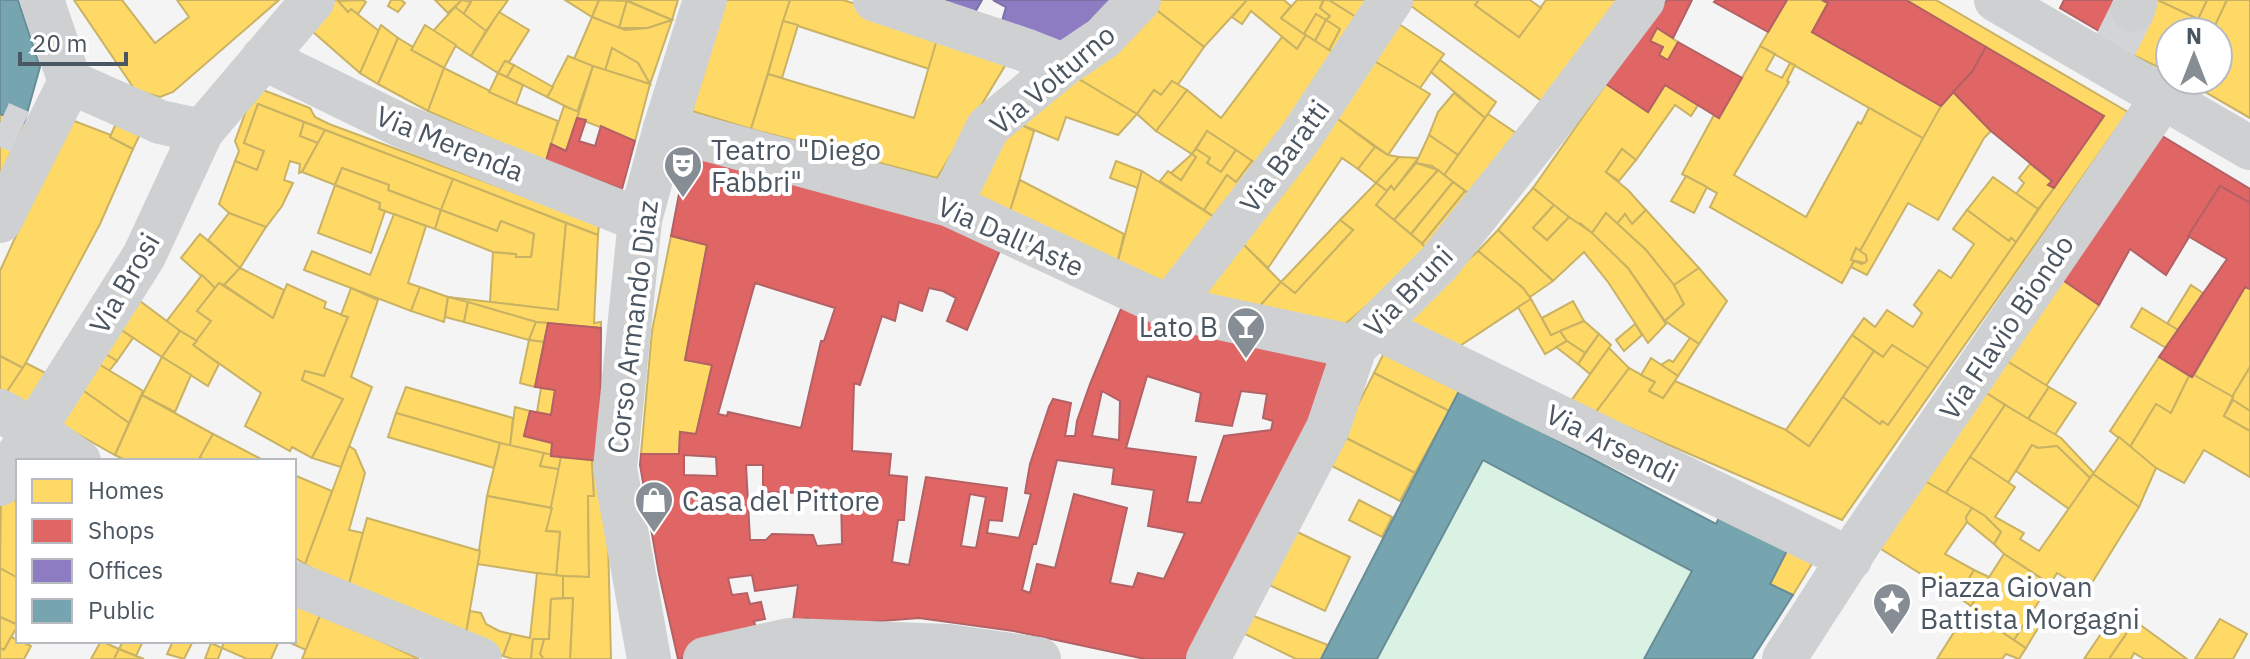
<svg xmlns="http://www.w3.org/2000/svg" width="2250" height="659" font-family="'IBM Plex Sans',sans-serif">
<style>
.green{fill:#d9f2e3}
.homes{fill:#ffd966;stroke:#c9b264;stroke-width:2}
.shops{fill:#e06666;stroke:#b36164;stroke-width:2;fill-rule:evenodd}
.offices{fill:#8e7cc3;stroke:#7a71a6;stroke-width:2}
.public{fill:#76a5af;stroke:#698d98;stroke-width:2}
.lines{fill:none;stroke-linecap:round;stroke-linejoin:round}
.minor-tunnel{stroke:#d2d4d7;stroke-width:44;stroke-dasharray:44 22;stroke-linecap:butt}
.minor{stroke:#ced0d2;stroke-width:44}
.labels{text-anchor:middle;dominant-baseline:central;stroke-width:8;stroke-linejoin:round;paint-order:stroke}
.street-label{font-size:28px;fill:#4a5661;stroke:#fff}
.poi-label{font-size:28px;fill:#4a5661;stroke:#fff;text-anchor:start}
</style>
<rect width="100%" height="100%" fill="#f4f4f4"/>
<polygon class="green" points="1483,460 1692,571 1644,659 1377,659"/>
<g class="homes">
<polygon points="74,0 122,0 155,43 189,17 177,0 279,0 173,92 160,97 135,90"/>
<polygon points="319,0 339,0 348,12 351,9 379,31 360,73 304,24"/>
<polygon points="363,0 366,2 358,14 351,9 348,12 338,1"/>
<polygon points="401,0 405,3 398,12 388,6 391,0"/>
<polygon points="435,0 462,0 448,13"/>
<polygon points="462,0 471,2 463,15 455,7"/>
<polygon points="469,0 508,0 486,31 463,15 471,2"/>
<polygon points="565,0 599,0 592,17"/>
<polygon points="599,0 627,1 619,28 592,17"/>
<polygon points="626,0 678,0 672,20"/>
<polygon points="724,0 790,0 751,129 692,111"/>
<polygon points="790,0 843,0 940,29 929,69 783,21"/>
<polygon points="1155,0 1247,0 1204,47 1150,5"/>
<polygon points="1247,0 1284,0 1291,6 1281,18 1306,35 1297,49 1251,11 1242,24 1232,17"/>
<polygon points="1297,0 1321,0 1323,1 1320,8 1330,16 1326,20 1316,14 1304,34 1281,18"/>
<polygon points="1324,0 1329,0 1358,18 1338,56 1329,50 1340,29 1326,20 1330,16 1320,8"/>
<polygon points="1329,0 1367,0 1358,18"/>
<polygon points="1409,0 1479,0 1475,5 1519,37 1546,0 1619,0 1543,102 1407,3"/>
<polygon points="1479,0 1530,0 1541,8 1519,37 1475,5"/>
<polygon points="1787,0 1822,0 1828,3 1812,32 1941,106 1924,139 1760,46"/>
<polygon points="1906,0 1936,0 2128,112 1842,520 1595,413 1629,368 1655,382 1649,391 1663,398 1675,381 1786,430 1809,446 1843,397 1880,424 1882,421 1888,425 2104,116"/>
<polygon points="2150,0 2158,0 2198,19 2207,0 2227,0 2212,32 2170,32 2170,73 2125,51"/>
<polygon points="2158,0 2207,0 2198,19"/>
<polygon points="2227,0 2250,0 2250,118 2188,82 2218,80 2218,32 2212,32"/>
<polygon points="627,1 672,20 648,28 619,28"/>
<polygon points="1150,5 1204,47 1179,83 1175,85 1172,81 1161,95 1154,90 1137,114 1072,75"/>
<polygon points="455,7 486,31 471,56 433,31"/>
<polygon points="499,12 529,30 509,62 505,61 498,73 471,56"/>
<polygon points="1316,14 1326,20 1315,41 1304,34"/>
<polygon points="592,17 625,30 648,28 672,20 650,84 638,63 612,48 605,71 574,59"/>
<polygon points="1390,18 1444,54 1420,88 1369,58"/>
<polygon points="1326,20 1340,29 1329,50 1315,41"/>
<polygon points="783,21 798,25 782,78 768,74"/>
<polygon points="381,25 398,38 378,84 360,73"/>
<polygon points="425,25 456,45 444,68 411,50"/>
<polygon points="1657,28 1678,42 1668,60 1659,55 1663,47 1650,41"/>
<polygon points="940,29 1014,51 937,178 751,129 768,74 914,118"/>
<polygon points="1306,35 1338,56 1261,167 1207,131 1192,154 1156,131 1187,90 1221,118 1282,37 1297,49"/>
<polygon points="398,38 413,47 411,50 444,68 428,111 378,84"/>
<polygon points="1760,46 1775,54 1766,70 1782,78 1790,63 1795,65 1787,81 1789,82 1734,175 1806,217 1858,122 1861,124 1869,108 1924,139 1860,251 1856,248 1851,260 1854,261 1842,283 1710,207 1717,193 1682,174 1714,115 1719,118"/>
<polygon points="612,48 638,63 650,84 605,71"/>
<polygon points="568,56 593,66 577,112 547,97"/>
<polygon points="1369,58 1430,94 1388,155 1335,117"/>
<polygon points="1440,60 1496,102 1485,118 1431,72"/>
<polygon points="505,61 514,65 507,77 498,73"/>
<polygon points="514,65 553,87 547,97 507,77"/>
<polygon points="593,66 650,84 635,141 577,118"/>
<polygon points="444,68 516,104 558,121 546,161 505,145 428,111"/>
<polygon points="498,73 523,85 516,104 489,92"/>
<polygon points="1072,75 1137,114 1118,135 1066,117 1058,140 1015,122"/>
<polygon points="1172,81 1187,90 1156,131 1137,114 1154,90 1161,95"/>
<polygon points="1606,84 1648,112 1665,85 1698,105 1691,116 1675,105 1636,160 1622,149 1606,172 1628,190 1646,210 1632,224 1625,214 1617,224 1606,213 1592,233 1580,223 1578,225 1533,188"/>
<polygon points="263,90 310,108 315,117 329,124 599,224 598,235 258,104 244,143 264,151 257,170 235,161 239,151 235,141 253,92"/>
<polygon points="1953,92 1991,131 1984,138 1938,220 1908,203 1867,275 1851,267 1854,261 1862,264 1867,260 1860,251 1941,106"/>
<polygon points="1454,93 1485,118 1458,155 1429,135 1438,112"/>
<polygon points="258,104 304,122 300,136 318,143 302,172 299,173 300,164 290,161 284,180 293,183 282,206 266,227 229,213 219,204 235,161 257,170 264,151 244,143"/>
<polygon points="564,106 579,112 566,151 551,144"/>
<polygon points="0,114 24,124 0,177"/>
<polygon points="1488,114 1522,137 1475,198 1444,175"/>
<polygon points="1335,117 1375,147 1358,169 1342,158 1268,268 1241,242"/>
<polygon points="69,119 111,135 110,137 133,149 100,224 23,368 0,356 0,271"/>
<polygon points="117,121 142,130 133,149 110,137"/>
<polygon points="304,122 325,130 318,143 300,136"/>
<polygon points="1015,122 1034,131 1009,214 970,195"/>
<polygon points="325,130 453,179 441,210 388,190 389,185 342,168 335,185 302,172"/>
<polygon points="1207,131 1236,150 1221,172 1207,163 1210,158 1196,149"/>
<polygon points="1429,135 1458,155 1444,175 1432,166 1416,163"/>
<polygon points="1375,147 1388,155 1399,157 1376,183 1358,169"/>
<polygon points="1196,149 1210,158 1207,163 1221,172 1236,150 1252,161 1236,182 1227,175 1204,210 1160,181 1168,171 1181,180 1196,157 1192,154"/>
<polygon points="1622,149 1636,160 1619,181 1606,172"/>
<polygon points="1192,154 1196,157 1181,180 1171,173"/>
<polygon points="1399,157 1418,158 1394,190 1391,186 1387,191 1376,183"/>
<polygon points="1116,161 1142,171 1138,188 1110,178"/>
<polygon points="1252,161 1261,167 1220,221 1204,210 1227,175 1236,182"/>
<polygon points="1416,163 1438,170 1394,220 1376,205 1391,186 1394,190"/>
<polygon points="2030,164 2052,181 2048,185 2054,188 2038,209 2016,194 2024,183 2019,178"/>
<polygon points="342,168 389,185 388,190 441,210 435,229 379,209 380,203 335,185"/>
<polygon points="1438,170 1453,182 1411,234 1394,220"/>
<polygon points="1142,171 1220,221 1166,293 1116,268"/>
<polygon points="1686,176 1707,187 1694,213 1671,201"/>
<polygon points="1993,177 2038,209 2016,242 2011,238 2009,241 1967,210"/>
<polygon points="453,179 566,223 558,310 490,302 493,252 516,254 516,257 531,257 534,234 501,221 497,231 441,210"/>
<polygon points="1020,180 1124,234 1116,268 1009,214"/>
<polygon points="1453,182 1465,191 1422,244 1411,234"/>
<polygon points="1376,183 1387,191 1376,205 1431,251 1337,331 1256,310 1281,282 1295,293 1353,230 1340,220"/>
<polygon points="335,185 380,203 379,209 385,211 371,253 318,233"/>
<polygon points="1533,188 1554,205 1533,228 1547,240 1569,217 1598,237 1628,268 1666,324 1648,343 1608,282 1584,252 1553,281 1498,230"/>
<polygon points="1465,191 1475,198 1431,251 1422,244"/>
<polygon points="1554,205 1569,217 1547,240 1533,228"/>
<polygon points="441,210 497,231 501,221 534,234 531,257 516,257 516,254 493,252 435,229"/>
<polygon points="1646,210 1699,268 1674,285 1646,250 1617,224 1625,214 1632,224"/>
<polygon points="1967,210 2009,241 2011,238 2016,242 1928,368 1892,345 1883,357 1852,335 1864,318 1875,327 1887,310 1913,327 1922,313 1914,305 1939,270 1951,278 1974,244 1953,229"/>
<polygon points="229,213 266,227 240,268 208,240"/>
<polygon points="1606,213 1646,250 1674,285 1684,304 1665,321 1628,268 1592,233"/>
<polygon points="394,214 426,226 408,283 420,287 411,311 304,270 312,251 370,275"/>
<polygon points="1340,220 1353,230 1295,293 1281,282"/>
<polygon points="566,223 598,235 594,323 601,322 601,328 536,322 448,297 558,310"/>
<polygon points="1498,230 1553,281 1530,297 1523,288 1478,251"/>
<polygon points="200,234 240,268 224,285 219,283 215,288 181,258"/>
<polygon points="671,236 707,245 685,360 712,365 696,434 680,432 679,454 641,454 652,331"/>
<polygon points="1241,242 1281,282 1256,310 1201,295"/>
<polygon points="1856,248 1866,255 1867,260 1865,263 1851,260"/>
<polygon points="1478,251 1523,288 1531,299 1446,355 1396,325"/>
<polygon points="240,268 284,290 273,318 224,285"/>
<polygon points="1699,268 1727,301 1699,344 1665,321 1684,304 1674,285"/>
<polygon points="202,275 215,288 197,311 211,321 197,341 166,322"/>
<polygon points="2057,276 2099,305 2046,386 2002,358"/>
<polygon points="219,283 273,318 287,284 326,302 324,308 348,317 324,376 305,371 302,380 343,399 312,458 292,447 290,451 245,426 261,393 193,345 211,321 197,311"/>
<polygon points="2191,285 2203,293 2178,330 2167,324"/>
<polygon points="420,287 448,297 444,322 411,311"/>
<polygon points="2245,287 2250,289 2250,367 2232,397 2194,375"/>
<polygon points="351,288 378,300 351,377 372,387 341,467 312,458 343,399 302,380 305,371 324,376 348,317 341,315"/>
<polygon points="448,297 468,302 464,322 445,317"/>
<polygon points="1531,299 1551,335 1560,331 1567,341 1545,354 1518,307"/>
<polygon points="140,301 180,331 162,357 120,329"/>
<polygon points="1573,301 1584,321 1551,335 1542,318"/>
<polygon points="468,302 536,322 529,340 464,322"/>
<polygon points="2142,308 2178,330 2166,348 2131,327"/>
<polygon points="1584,321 1599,334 1585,353 1567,341 1560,331"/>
<polygon points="536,322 548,323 544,342 529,340"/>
<polygon points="1635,324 1642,335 1624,351 1616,340"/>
<polygon points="120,329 133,338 117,361 104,353"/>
<polygon points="180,331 197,341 193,345 219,364 208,386 162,357"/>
<polygon points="1599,334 1611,345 1590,374 1578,364"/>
<polygon points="1852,335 1874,351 1809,446 1786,430"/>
<polygon points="1690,338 1699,344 1678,376 1661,365 1669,360 1673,362"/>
<polygon points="529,340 544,342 535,387 520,383"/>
<polygon points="1567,341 1585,353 1578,364 1556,347"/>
<polygon points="1892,345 1928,368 1888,425 1882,421 1880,424 1843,397 1874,351 1883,357"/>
<polygon points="1609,348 1629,368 1595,413 1571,401"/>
<polygon points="1385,351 1460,389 1449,411 1374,373"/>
<polygon points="104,353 117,361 109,371 97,363"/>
<polygon points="0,356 23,368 2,399 0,398"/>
<polygon points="162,357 191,375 175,412 142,395"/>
<polygon points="2159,357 2189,376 2171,413 2156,404 2130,447 2110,431"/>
<polygon points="1651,358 1678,376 1663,398 1649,391 1655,382 1641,375"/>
<polygon points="2002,358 2049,387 2028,419 1980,389"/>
<polygon points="26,363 59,380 40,418 2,399"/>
<polygon points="97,363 143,391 129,423 81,389"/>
<polygon points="2250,367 2250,411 2233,400 2232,397"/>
<polygon points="1374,373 1449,411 1415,473 1342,436"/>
<polygon points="2194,375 2233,397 2224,416 2250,431 2250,477 2204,450 2184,483 2156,468 2130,447 2156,404 2171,413 2189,376 2192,377"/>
<polygon points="406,387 513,418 510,446 396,413"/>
<polygon points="2049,387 2076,403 2054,436 2028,419"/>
<polygon points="541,388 555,390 551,415 537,412"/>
<polygon points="81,389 129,423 115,455 58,423"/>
<polygon points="1980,389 2005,405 1946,493 1918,477"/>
<polygon points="142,395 213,434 198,461 127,461 115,455"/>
<polygon points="2233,400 2250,411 2250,431 2224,416"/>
<polygon points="2005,405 2061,438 2094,473 2090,478 2057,446 2038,448 2032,445 2008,483 1970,457"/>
<polygon points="515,407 530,411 524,436 552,443 551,456 510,446"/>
<polygon points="396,413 500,443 494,468 388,437"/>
<polygon points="213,434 217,436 265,461 207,461 200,457"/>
<polygon points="1342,436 1415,473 1400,501 1328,464"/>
<polygon points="2119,437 2156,468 2139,507 2093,474"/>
<polygon points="500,443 544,453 540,466 559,469 552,508 487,496"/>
<polygon points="2032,445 2038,448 2057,446 2090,478 2069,509 2016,471"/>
<polygon points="349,446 355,450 365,473 349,530 363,533 348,588 305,564"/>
<polygon points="544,453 561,457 559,469 540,466"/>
<polygon points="561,457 592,460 594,496 588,496 589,577 556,576 560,532 546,531"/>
<polygon points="1970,457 2015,487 1995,517 2024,533 2020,539 2039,551 2093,474 2139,507 2087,591 2057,573 2050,584 2004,554 1994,544 2001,532 1985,516 1946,493"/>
<polygon points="592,460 606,461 611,659 570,659 573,598 563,598 563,576 589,577 588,496 594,496"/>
<polygon points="294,475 332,491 305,564 294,557"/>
<polygon points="1918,477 1972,508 1966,517 1967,522 1945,554 1974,570 1958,597 1873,544"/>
<polygon points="1,493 18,502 18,572 15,577 0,568"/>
<polygon points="487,496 552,508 546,531 560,532 556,576 477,564"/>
<polygon points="1359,500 1392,517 1382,537 1349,520"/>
<polygon points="1972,508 1985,516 2001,532 1994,544 1967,522 1966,517"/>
<polygon points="367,518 480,551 465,639 348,588"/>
<polygon points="1293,530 1350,557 1325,611 1267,584"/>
<polygon points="1792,541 1818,554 1793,595 1770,584"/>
<polygon points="2004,554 2050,584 2014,640 1968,610"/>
<polygon points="0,568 18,578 18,625 0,617"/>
<polygon points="1974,570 1989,577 1971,606 1958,597"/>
<polygon points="537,573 563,576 563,598 551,599 549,639 533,639 531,659 513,659 503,656 511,634 530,638"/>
<polygon points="573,598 570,659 544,659 540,654 541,649 544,639 549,639 551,599"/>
<polygon points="294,606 321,613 306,650 286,641 294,641"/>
<polygon points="1968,610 2026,648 2019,659 2006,654 2002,659 1937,659"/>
<polygon points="2117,610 2135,621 2109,659 2084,659"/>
<polygon points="470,611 481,613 486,624 499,631 511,634 503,656 465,639"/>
<polygon points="321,613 419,659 302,659"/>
<polygon points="1251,615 1328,645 1321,659 1296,659 1243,633"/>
<polygon points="0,617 18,625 4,650 0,648"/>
<polygon points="2220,619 2247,634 2233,659 2195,659"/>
<polygon points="2027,620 2038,628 2026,648 2014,640"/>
<polygon points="2135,621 2187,659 2144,659 2134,653 2131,659 2109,659"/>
<polygon points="11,637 31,646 24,659 0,659 0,648 4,650"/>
<polygon points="533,639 544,639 540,654 544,659 531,659"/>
<polygon points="101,641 119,649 114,659 91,659"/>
<polygon points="123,641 143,641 136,656 119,649"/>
<polygon points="173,641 193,641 184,659 167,654"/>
<polygon points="224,641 279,641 271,659 247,659 222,648"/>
<polygon points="211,643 222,648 218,659 205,659"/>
<polygon points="119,649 136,656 144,659 114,659"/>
</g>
<g class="shops">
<polygon points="1667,0 1692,0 1673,38 1657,28 1650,41 1663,47 1659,55 1668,60 1678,42 1742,78 1719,118 1665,85 1648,112 1606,84"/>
<polygon points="1716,0 1787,0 1768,32 1714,2"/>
<polygon points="1822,0 1906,0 1986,47 1972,72 1941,106 1812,32 1828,3"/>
<polygon points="2064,0 2121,0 2141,18 2125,51 2109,37 2060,8"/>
<polygon points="1986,47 2104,116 2054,188 2048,185 2052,181 1991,131 1953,92 1972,72"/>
<polygon points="577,118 586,120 579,141 595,146 601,126 635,141 622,189 546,161 551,144 566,151"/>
<polygon points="2159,134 2250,189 2250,203 2220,186 2166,275 2130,249 2099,305 2057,276"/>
<path d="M688 147 817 173 1001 248 967 330 947 321 956 298 943 291 929 288 922 311 899 302 895 321 882 316 860 385 854 383 852 451 891 454 889 475 907 477 904 520H898L892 562 909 565 926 477 1007 488 1002 521 989 520 987 533 1019 538 1031 494 1025 493 1030 464 1049 407 1053 399 1071 403 1065 436H1075L1077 421 1090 384 1123 304 1327 358 1335 370 1198 659H1145L1014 631 919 618 806 627 808 618 793 621 798 585 755 591 752 575 728 578 732 595 747 593 750 604 761 602 765 619 754 621 759 640 678 659 659 574 640 465 641 454H679L680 432 696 434 712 365 685 360 707 245 671 236ZM755 283 835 308 824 341H821L801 428 728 412 727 416 718 414ZM1147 376 1201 393 1196 421 1232 426 1241 391 1267 394 1263 418 1273 421 1271 430 1224 436 1201 503 1187 502 1196 457 1126 448ZM1102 391 1120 401 1119 440 1092 436ZM684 455 716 457 717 476 684 475ZM1057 460 1114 468 1112 484 1154 490 1148 526 1185 533 1164 579 1138 573 1133 587 1110 583 1127 508 1074 494 1055 568 1037 564 1030 593 1022 590 1033 544H1036ZM746 465H763V485L768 492 841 494 842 544 817 546 813 535 772 534 766 540H750ZM970 494 986 497 976 548 961 546Z"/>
<polygon points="2220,186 2250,203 2250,289 2245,287 2192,377 2159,357 2227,259 2188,236"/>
<polygon points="548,323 601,328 600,461 551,456 552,443 524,436 530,411 551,415 555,390 535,387"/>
</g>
<g class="offices">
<polygon points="941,0 982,0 974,14"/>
<polygon points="993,0 1114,0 1053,52 1002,21 1006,7"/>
</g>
<g class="public">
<polygon points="0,0 18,0 40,67 24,124 0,114"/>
<polygon points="1460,389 1716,524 1724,507 1792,541 1770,584 1793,595 1752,659 1644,659 1692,571 1483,460 1377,659 1321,659"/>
</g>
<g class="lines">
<g class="minor-tunnel">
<polyline points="2115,46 2133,10"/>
<polyline points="0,123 20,132"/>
</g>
<g class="minor">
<polyline points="875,0 1025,50 1063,65"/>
<polyline points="1996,0 2250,148"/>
<polyline points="2133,10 2136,0"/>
<polyline points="263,58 400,125 640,220"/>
<polyline points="70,82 160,122 202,131"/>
<polyline points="665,128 950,205 1169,307 1355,347"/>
<polyline points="950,205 988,127 1063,65 1103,38 1139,0"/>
<polyline points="0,221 70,82 42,0"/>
<polyline points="1169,307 1300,138 1391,0"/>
<polyline points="1375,327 1850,559"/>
<polyline points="0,411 35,430 79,461"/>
<polyline points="0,484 144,256 202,131 313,0"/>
<polyline points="294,583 480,659"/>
<polyline points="649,659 615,468 640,220 665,128 705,0"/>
<polyline points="705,659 789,640 948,646 1039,659"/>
<polyline points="1208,659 1328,428 1355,347 1438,264 1547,127 1643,0"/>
<polyline points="1784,659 1861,540 2164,96"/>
</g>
</g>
<defs>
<symbol id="theatre-pin" viewBox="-11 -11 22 30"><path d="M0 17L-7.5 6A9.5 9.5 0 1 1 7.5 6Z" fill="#868d94" stroke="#fff"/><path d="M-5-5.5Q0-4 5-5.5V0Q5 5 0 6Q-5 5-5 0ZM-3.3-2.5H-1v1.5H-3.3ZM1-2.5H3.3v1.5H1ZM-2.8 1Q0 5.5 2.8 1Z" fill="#fff"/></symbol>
<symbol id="bar-pin" viewBox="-11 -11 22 30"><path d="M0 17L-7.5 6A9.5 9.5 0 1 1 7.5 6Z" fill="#868d94" stroke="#fff"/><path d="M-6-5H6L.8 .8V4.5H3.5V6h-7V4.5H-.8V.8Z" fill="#fff"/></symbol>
<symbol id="shop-pin" viewBox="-11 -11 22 30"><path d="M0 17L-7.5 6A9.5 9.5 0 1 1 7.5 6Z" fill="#868d94" stroke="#fff"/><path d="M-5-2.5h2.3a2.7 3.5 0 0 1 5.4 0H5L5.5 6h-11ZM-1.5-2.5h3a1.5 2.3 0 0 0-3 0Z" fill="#fff"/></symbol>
<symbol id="sight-pin" viewBox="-11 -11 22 30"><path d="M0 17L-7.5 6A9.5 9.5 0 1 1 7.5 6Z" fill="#868d94" stroke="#fff"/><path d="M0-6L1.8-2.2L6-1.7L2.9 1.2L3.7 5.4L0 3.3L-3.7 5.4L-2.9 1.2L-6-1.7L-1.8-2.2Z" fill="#fff"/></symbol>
</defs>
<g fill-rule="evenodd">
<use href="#theatre-pin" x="661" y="143" width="44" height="60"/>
<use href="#bar-pin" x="1224" y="304" width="44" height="60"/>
<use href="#shop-pin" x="632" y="478" width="44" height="60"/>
<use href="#sight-pin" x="1870" y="580" width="44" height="60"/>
</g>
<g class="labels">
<g class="street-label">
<text transform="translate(1052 79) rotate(-40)">Via Volturno</text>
<text transform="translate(450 143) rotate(22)">Via Merenda</text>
<text transform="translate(1284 156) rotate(-54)">Via Baratti</text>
<text transform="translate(1011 236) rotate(24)">Via Dall'Aste</text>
<text transform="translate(124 283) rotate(-60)">Via Brosi</text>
<text transform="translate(1408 291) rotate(-46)">Via Bruni</text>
<text transform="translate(632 327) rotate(-83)">Corso Armando Diaz</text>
<text transform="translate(2006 327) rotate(-56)">Via Flavio Biondo</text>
<text transform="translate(1612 443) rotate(26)">Via Arsendi</text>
</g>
<g class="poi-label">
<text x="711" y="149">Teatro "Diego<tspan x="711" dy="32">Fabbri"</tspan></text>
<text x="1218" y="326" text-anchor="end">Lato B</text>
<text x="682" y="500">Casa del Pittore</text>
<text x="1920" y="586">Piazza Giovan<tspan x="1920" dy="32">Battista Morgagni</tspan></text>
</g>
</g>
<rect x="16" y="459" width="280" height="184" fill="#ffffff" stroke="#b7bbc0" stroke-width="2"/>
<rect x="32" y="479" width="40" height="24" fill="#ffd966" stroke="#b7bbc0" stroke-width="2"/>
<text x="88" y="499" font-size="24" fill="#4a5661">Homes</text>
<rect x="32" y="519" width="40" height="24" fill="#e06666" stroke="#b7bbc0" stroke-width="2"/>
<text x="88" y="539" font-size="24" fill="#4a5661">Shops</text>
<rect x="32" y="559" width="40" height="24" fill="#8e7cc3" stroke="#b7bbc0" stroke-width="2"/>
<text x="88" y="579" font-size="24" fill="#4a5661">Offices</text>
<rect x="32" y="599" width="40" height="24" fill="#76a5af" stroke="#b7bbc0" stroke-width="2"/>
<text x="88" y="619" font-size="24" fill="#4a5661">Public</text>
<g transform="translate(2194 56)"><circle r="38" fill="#ffffff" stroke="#b7bbc0" stroke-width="2"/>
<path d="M0-6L14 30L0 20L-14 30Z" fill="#868d94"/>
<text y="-12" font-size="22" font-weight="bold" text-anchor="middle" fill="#4a5661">N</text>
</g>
<path d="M20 52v12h106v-12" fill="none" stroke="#4a5661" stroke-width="4"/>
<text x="32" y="52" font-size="24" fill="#4a5661" stroke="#ffffff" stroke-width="6" paint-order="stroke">20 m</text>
</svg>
